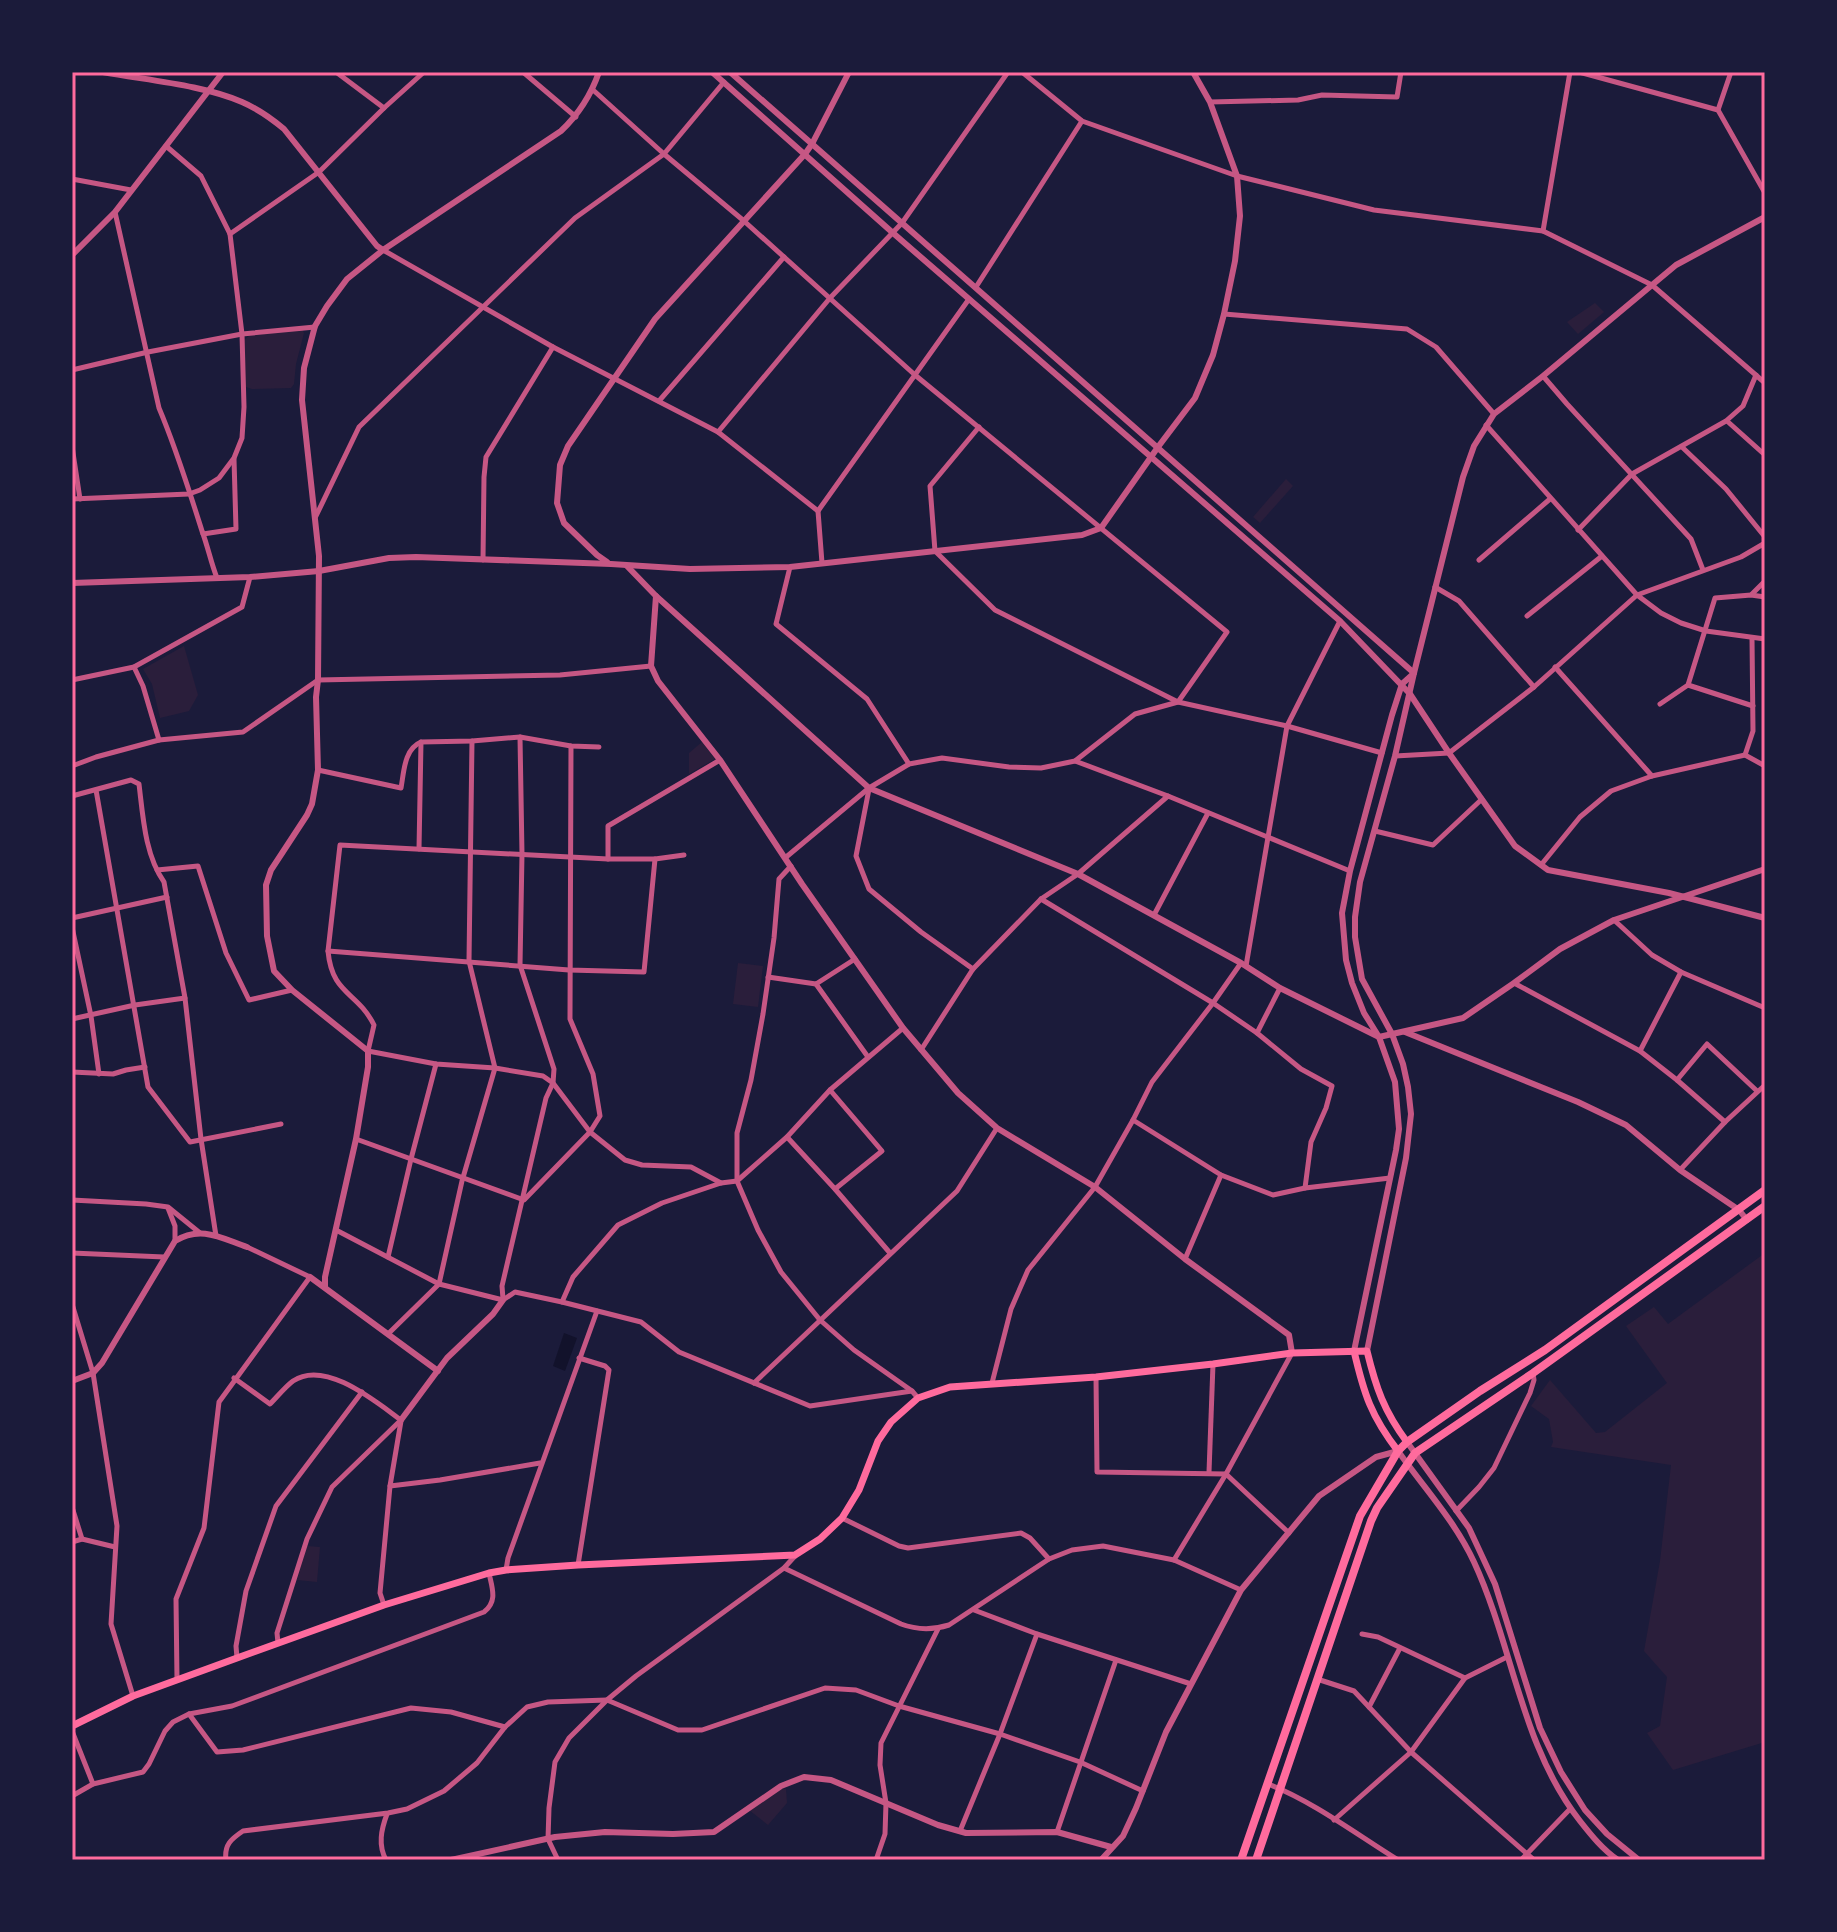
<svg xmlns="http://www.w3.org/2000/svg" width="1837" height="1932" font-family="'IBM Plex Sans',sans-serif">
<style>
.green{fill:#2a1e3b}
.water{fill:#12122b}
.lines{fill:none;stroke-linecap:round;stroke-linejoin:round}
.minor{stroke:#c65784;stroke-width:5}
.tertiary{stroke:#c65784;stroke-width:6}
.secondary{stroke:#ff6b9d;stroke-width:7}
.trunk{stroke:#ff6b9d;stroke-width:8}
.neatline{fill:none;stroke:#ff6b9d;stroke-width:3}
</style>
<rect width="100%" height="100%" fill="#1b1b3a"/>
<g class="green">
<polygon points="1595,303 1604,312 1578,334 1567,322"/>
<polygon points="302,329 304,333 296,364 294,384 291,388 252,389 246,387 244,340 249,336"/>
<polygon points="1286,479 1293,486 1260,523 1253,517"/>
<polygon points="184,646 198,695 189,711 160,718 152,684 143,669"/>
<polygon points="702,742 715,759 689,774 689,753"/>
<polygon points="738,963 763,966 758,1007 733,1004"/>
<polygon points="1765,1253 1765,1742 1673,1770 1647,1733 1660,1726 1667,1677 1644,1651 1660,1561 1671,1465 1551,1447 1553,1442 1549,1419 1531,1406 1550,1380 1596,1433 1605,1432 1667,1383 1626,1326 1654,1307 1668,1324"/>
<polygon points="307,1546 320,1547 317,1582 297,1580"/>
<polygon points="781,1788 786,1789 787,1803 768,1825 749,1810"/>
</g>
<polygon class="water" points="564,1333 577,1338 565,1371 553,1366"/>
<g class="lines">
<g class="minor">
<polyline points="336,72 384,108"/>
<polyline points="523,72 576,117"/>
<polyline points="1022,72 1082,121 1237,176 1374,210 1543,231 1652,285 1765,383"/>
<polyline points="1579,72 1718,110 1765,193"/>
<polyline points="592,89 664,154 744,221 915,375 1227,632 1178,702 1135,714 1075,761 1041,768 1009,767 942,758 909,764 869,788 785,858"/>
<polyline points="1210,102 1298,100 1322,95 1397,97 1401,72"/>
<polyline points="1718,110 1731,72"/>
<polyline points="72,179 131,190"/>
<path d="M115 212 159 408C176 448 189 490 202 531 208 547 211 563 217 578"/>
<polyline points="1543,231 1570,72"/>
<polyline points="230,234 319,172 384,108 424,72"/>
<polyline points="383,250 553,347 718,432 818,511"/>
<polyline points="976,287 1082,121"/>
<polyline points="1224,314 1407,329 1436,347 1494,414"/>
<polyline points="72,370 148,352 242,334 315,327"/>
<polyline points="1543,376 1567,404 1691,539 1703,570"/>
<polyline points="659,401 784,257"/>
<polyline points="1727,421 1765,455"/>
<polyline points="1486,425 1637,595 1661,613 1681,623 1706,631 1765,639"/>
<polyline points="979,427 930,486 935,551 995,610 1178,702 1287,726 1382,753"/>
<polyline points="718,432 830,298 902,223 1008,72"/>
<polyline points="72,446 80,499"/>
<polyline points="1682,447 1726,489 1765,537"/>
<polyline points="72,499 189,494 200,490 219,478 234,458 242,438 244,407 242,334 230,234 201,176 166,146"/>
<polyline points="316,516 359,427 575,218 664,154 724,82"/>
<polyline points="1578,530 1632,474 1726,421 1743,406 1756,375"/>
<polyline points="203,534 236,529 234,459"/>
<polyline points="483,560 484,477 486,457 553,347"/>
<polyline points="1479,560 1550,499"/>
<polyline points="822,563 818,511 969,299"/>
<polyline points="790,567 776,624 867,699 909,764"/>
<polyline points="1435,587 1459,601 1534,687"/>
<polyline points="1752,594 1765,581"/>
<polyline points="1527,616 1602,556"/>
<polyline points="134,667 143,686 159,740"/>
<polyline points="1555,667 1652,776"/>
<polyline points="72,680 134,667 242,607 250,577"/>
<polyline points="1688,685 1753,706"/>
<polyline points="1660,704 1688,685 1715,598 1751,595 1765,597"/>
<polyline points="1745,755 1753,731 1752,638"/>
<polyline points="1395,756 1449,753 1534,687 1637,595 1741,557 1765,543"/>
<polyline points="1075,761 1168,796"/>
<polyline points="72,766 96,757 159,740 243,732 318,680 560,675 651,666"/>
<path d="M318 770 401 788C404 772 404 749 421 742L472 741 520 737 571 746 599 747"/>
<polyline points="869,789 856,856 869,889 921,932 973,969"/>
<polyline points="96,790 148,1087 190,1142 281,1124"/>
<path d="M72 796 131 780 139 784C143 817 145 855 164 882L185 998 201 1139 216 1236"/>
<polyline points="1375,831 1433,845 1482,799"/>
<polyline points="419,849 421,742"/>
<path d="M684 855 655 859H608L340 845 328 951C332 995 357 991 374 1025L368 1051 436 1064 495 1068 543 1076 553 1083 590 1132 625 1160 642 1165 691 1167 721 1183"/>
<polyline points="608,859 608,826 720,760"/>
<polyline points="1541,865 1580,817 1611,791 1652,776 1745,755 1765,766"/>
<polyline points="791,866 779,879 774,938 763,1014 751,1080 737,1133 737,1181 758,1230 781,1272 820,1320 854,1350 912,1391 918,1398"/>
<polyline points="157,870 198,866 226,953 249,1000 292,990"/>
<polyline points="1041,899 1213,1003 1257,1033 1301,1069 1332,1086 1326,1108 1311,1142 1305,1188"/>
<polyline points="1154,915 1208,813"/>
<polyline points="72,918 167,897"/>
<polyline points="1614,920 1652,955 1681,972 1765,1008"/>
<polyline points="72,927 91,1016 99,1074"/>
<polyline points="328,951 569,970 644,972 655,859"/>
<polyline points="1246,966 1287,726 1340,621"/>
<polyline points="768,977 816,984 855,959"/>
<polyline points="1514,983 1640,1051 1677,1080 1725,1122"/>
<polyline points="816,984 868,1057"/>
<polyline points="72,1019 135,1005 185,998"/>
<polyline points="1257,1033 1280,988"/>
<polyline points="921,1050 973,969 1041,899 1078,874 1168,796 1350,871"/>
<polyline points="1640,1051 1681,972"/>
<polyline points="72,1072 113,1074 126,1070 145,1067"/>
<polyline points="1677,1080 1707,1044 1757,1091"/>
<polyline points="830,1090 882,1151 835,1189"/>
<polyline points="1133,1120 1221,1175 1273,1195 1305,1188 1390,1178"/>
<polyline points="787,1137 835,1189 890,1253"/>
<polyline points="356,1139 524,1200 590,1132 600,1116 593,1074 570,1019 571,746"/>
<polyline points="1680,1170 1725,1122 1765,1085"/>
<polyline points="72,1200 146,1204 168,1207 200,1233"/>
<polyline points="168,1208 175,1226 175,1241"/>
<polyline points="336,1230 439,1284 503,1300 515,1292 562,1302 641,1322 679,1352 810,1406 912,1391"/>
<polyline points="72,1253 164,1257"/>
<polyline points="388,1257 411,1159 436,1064"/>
<polyline points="1185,1259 1221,1175"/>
<polyline points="503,1299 502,1286 546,1098 553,1083 554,1069 520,965 522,854 520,737"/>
<polyline points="562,1302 573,1277 618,1225 662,1203 721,1183 737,1181 787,1137 830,1090 903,1028"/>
<polyline points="72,1304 93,1373 117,1526 111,1624 133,1696"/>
<polyline points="388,1334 439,1284 462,1181 495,1068 469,961 472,741"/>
<polyline points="1096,1377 1097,1472 1226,1474 1289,1533"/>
<path d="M234 1378 270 1404C277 1397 285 1387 293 1381 325 1359 376 1402 401 1420"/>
<polyline points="754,1383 957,1191 997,1128"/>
<polyline points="992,1383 1011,1309 1028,1270 1095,1187 1133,1120 1152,1082 1213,1003 1241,963"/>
<polyline points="1209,1472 1213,1364"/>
<polyline points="390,1486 440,1480 540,1463"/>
<polyline points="72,1507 82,1539"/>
<polyline points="1456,1511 1479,1487 1494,1468 1530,1393 1534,1380 1533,1373"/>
<polyline points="842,1518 899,1546 908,1548 1021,1533 1030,1538 1049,1559"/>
<polyline points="72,1542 82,1539 115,1547"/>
<polyline points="1174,1560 1226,1474 1292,1353"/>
<polyline points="578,1565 609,1370 605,1366 579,1358"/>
<path d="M784 1568 901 1624C917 1630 933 1630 949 1625L1049 1559 1072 1550 1103 1546 1174 1560 1241 1590"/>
<polyline points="506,1570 508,1558 597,1311"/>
<polyline points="384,1605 380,1593 390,1486 401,1421"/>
<polyline points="974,1610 1037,1634 1191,1684"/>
<polyline points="1362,1634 1378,1637 1465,1678"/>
<polyline points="278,1643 277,1633 307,1539 332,1487 401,1420"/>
<polyline points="1400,1648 1369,1707 1411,1752 1534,1860"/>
<polyline points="237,1658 236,1646 246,1591 276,1506 362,1392"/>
<polyline points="1317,1679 1354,1691 1369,1707"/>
<polyline points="177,1680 176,1599 204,1528 219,1402 310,1277 247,1247"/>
<polyline points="189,1714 217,1752 243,1750 411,1708 451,1712 505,1727"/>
<polyline points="72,1731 93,1784"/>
<path d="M1268 1784C1314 1802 1356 1834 1398 1860"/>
<path d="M72 1796 93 1784 143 1772 149 1764 165 1731 173 1722 189 1714 232 1706 484 1612C498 1601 492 1588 489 1573"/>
<polyline points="1334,1820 1411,1752 1465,1678 1507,1657"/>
<polyline points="960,1831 1000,1734 1037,1634"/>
<polyline points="1057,1832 1116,1660"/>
<path d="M226 1860C224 1845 231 1839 243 1831L388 1813 407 1809 444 1791 477 1763 505 1727 527 1707 548 1702 607 1700 678 1730H702L825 1688 856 1690 899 1706 1000 1734 1080 1762 1143 1791"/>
<path d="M386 1860C378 1845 381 1830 387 1814"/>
<polyline points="558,1860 548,1839 549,1808 555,1762 569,1738 607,1700 636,1676 784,1568 795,1556"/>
<polyline points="876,1860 885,1834 886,1803 880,1765 881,1743 938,1629"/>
<polyline points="1521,1860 1570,1809"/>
</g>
<g class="tertiary">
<path d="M103 72C145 80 204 85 242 102 258 109 271 118 284 129L377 246 383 250"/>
<polyline points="712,72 893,233 1340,621 1410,694 1449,753 1515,846 1548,870 1669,893 1765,918"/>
<polyline points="730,72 1414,673"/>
<polyline points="72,255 115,212 223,72"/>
<polyline points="607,562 597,555 564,523 557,503 560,465 568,446 655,319 805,154 812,144 849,72"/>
<polyline points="627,566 656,596 651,666 658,681 720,760 802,884 903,1028 958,1093 997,1128 1095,1187 1185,1259 1289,1335 1292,1353"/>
<polyline points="72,583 250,577 319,571 389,558 416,557 611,564 690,569 790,567 1082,535 1101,528 1158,447 1195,398 1213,355 1224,314 1235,261 1240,216 1237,176 1210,102 1193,72"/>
<polyline points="656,596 869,788 1078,874 1241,963 1280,988 1379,1037 1463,1018 1514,983 1560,949 1614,920 1765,869"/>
<polyline points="1405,1032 1578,1102 1626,1125 1680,1170 1739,1210 1747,1220"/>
<polyline points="310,1277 438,1371"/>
<path d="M325 1287V1277L356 1139 368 1067V1051L292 990 274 971 267 936 266 885 271 870 307 815 312 804 318 770 316 697 318 680 319 556 302 400 304 368 315 326 327 306 347 279 383 250 561 131C579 114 591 95 599 72"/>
<polyline points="1354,1351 1396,1150 1399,1129 1395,1082 1379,1037 1364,1013 1352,983 1346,960 1342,913 1350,871 1392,715 1402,684 1412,675"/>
<polyline points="1367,1351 1406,1158 1411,1114 1408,1087 1403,1064 1392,1034 1362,979 1355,937 1355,917 1360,882 1395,756 1414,673 1463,477 1474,446 1494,414 1543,376 1676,265 1765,217"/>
<path d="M72 1381 93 1373 102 1363 175 1241C201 1225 221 1238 247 1247"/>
<polyline points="401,1420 447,1358 493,1314 503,1300"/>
<polyline points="1407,1442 1469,1528 1495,1584 1540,1728 1561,1772 1585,1810 1607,1834 1639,1860"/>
<polyline points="451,1860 555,1837 605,1832 673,1834 714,1832 781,1786 804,1777 831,1780 938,1825 966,1833 1057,1832 1111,1847"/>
<path d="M1101 1860 1123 1836 1136 1808 1166 1732 1241 1590 1319 1496 1376 1457 1398 1451C1424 1488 1455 1521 1474 1562 1513 1646 1521 1746 1580 1821 1591 1835 1603 1850 1618 1860"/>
</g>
<g class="secondary">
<path d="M1354 1351C1364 1394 1371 1416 1398 1451"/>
<path d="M72 1726 133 1696 237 1658 384 1605 489 1573 506 1570 578 1565 795 1555 820 1539 842 1518 859 1490 878 1441 891 1422 918 1398 950 1387 1096 1377 1213 1364 1292 1353 1367 1351C1376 1388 1384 1411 1407 1442"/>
</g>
<g class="trunk">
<polyline points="1241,1860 1360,1516 1398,1451 1407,1442 1480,1391 1545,1350 1765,1190"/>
<polyline points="1256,1860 1371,1521 1377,1508 1415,1453 1533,1373 1765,1206"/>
</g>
</g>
<rect width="1837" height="1932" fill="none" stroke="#1b1b3a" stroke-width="148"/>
<rect x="74" y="74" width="1689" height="1784" class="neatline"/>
</svg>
